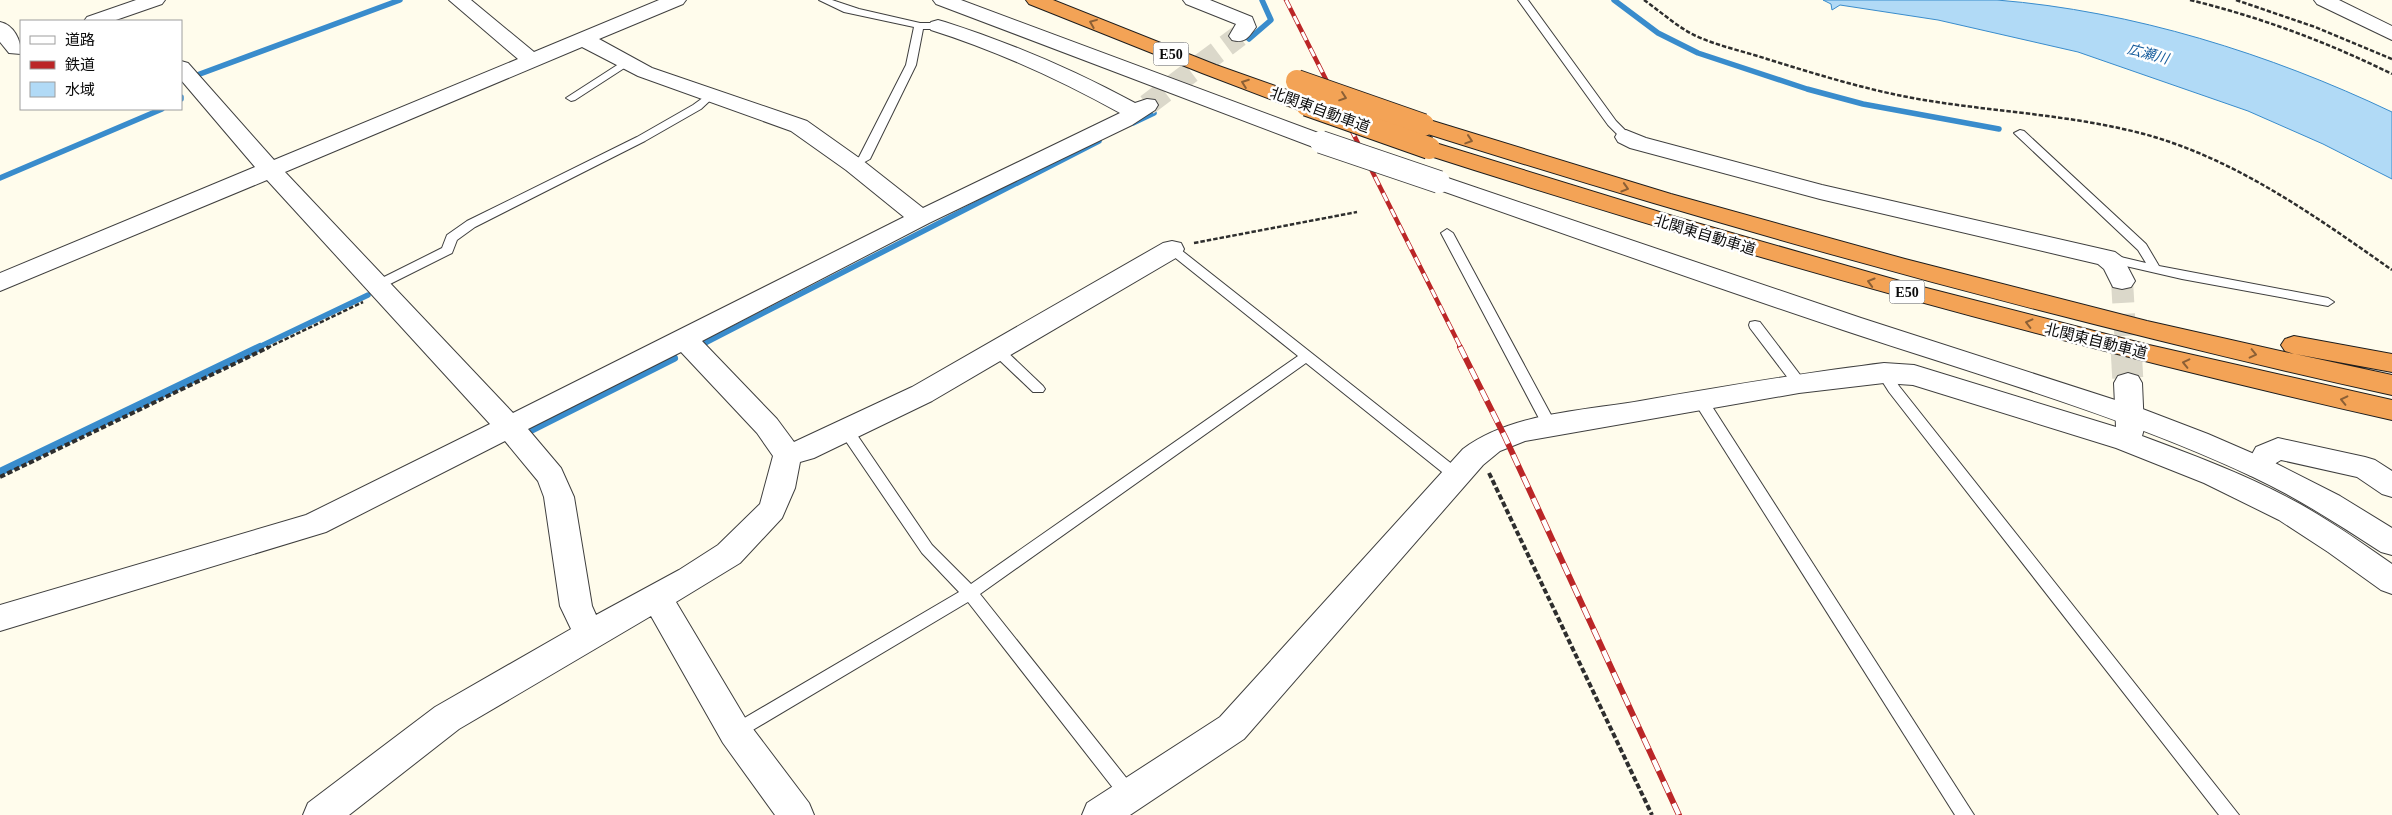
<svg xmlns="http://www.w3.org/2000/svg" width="2392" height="815" font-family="'Times New Roman','Noto Sans JP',serif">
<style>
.water{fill:#b1daf6;stroke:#398ccc}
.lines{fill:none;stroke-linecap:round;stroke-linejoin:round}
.stream-far1{stroke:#398ccc;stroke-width:5.5}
.stream{stroke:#398ccc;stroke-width:8}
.minor-tunnel-far1{stroke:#dbd8ca;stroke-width:22;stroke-dasharray:22 11;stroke-linecap:butt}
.minor-tunnel{stroke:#dbd8ca;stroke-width:31;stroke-dasharray:31 15;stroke-linecap:butt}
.service-casing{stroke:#3f3f3f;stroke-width:2}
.minor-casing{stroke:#3f3f3f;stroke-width:2}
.tertiary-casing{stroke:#3f3f3f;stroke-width:2}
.motorway-casing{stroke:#1d1d1d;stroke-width:2}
.path-far1{stroke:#2e2e2e;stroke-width:2.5;stroke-dasharray:4.5 2;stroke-linecap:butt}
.path{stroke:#2e2e2e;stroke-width:4;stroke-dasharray:5.5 2.5;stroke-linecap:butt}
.service{fill:#fff;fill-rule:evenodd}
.minor{fill:#fff;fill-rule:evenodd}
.tertiary{fill:#fff;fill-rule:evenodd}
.motorway{fill:#f3a356;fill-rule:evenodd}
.rail-far1-casing{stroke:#bb2627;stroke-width:4.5}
.rail-casing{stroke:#bb2627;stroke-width:6}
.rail-far1{stroke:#fff;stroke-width:3;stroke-dasharray:9;stroke-linecap:butt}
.rail{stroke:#fff;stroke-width:4.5;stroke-dasharray:12;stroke-linecap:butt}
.tertiary-bridge-casing{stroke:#3f3f3f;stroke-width:24;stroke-linecap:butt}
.motorway-bridge-casing{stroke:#1d1d1d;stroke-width:24;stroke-linecap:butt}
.tertiary-bridge{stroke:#fff;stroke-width:22}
.motorway-bridge{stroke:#f3a356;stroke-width:22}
.oneway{stroke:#8b5f35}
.labels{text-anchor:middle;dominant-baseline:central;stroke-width:5;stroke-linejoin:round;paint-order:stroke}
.shield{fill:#fff;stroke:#555;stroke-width:1}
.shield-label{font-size:14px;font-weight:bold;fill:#0c0c0c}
.far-water-label{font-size:14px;font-style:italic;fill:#175d9d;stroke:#fff}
.street-label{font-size:15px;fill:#0c0c0c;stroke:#fff}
</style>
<rect width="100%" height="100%" fill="#fffcec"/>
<path class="water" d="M1823 0C1861 0 1899 0 1937 0 1957 0 1977 0 1997 0 2133 11 2270 54 2392 112V179L2323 144 2248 111 2078 52 1938 20 1840 5 1832 10 1831 4Z"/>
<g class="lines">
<g class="stream-far1">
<polyline points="1614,0 1658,33 1698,53 1807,89 1863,104 1999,129"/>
<polyline points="1249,39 1271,20 1262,0"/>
<polyline points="181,81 400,0"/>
<polyline points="181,97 181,99"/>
<polyline points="1133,123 1154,113"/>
<polyline points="0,178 162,109"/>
<polyline points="703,344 1099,141"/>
<polyline points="257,348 368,295"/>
</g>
<g class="stream">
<polyline points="531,430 674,358"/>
<polyline points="0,472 260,347"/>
</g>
<g class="minor-tunnel-far1">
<polyline points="1147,105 1239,36"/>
<polyline points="2122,281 2126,348"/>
</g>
<polyline class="minor-tunnel" points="2126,347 2128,383"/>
<defs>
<g id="service">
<polygon points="819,0 832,0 859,9 920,23 938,23 943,26 938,29 923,29 916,65 870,159 854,168 848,165 859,157 906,65 914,27 844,12"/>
<polygon points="1518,0 1528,0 1616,121 1630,135 1630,139 1622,139 1608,125"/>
<polygon points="625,60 629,61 629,65 575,100 571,101 566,98"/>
<polygon points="711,92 716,95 701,109 645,141 475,227 457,240 452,253 382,288 374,288 372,285 374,282 442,248 447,235 467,221 637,137 693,105"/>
<polygon points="2020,130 2024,131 2146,244 2159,266 2328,298 2334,302 2328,306 2182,279 2104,261 2102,258 2108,254 2146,263 2138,250 2016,135 2014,133"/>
<polygon points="1447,229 1453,233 1557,426 1555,430 1545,430 1543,426 1441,233"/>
<polygon points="1172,245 1176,246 1462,472 1464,476 1462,480 1452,480 1306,363 980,594 1136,790 1139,796 1136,802 1130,804 1124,802 968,602 741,737 735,740 729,737 727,732 729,727 959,592 922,553 841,434 839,430 841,426 851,426 932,545 971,584 1298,356 1168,252 1166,249"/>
<polygon points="1755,321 1760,322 1804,380 1806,383 1804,386 1794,386 1750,328 1749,325 1750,322"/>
<polygon points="998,346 1003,348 1043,386 1045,389 1043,392 1033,392 993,354 991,351 993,348"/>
<polygon points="1884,368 1889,370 1899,386 2239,815 2219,815 1889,392 1877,373"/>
<polygon points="1701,396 1706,397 1974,815 1955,815 1696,405 1694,401 1696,397"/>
</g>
<g id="minor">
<polygon points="136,0 165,0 162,4 113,21 84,21 87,17"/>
<path d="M449 0H471L534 52 659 0H686L683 4 599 39 652 68 807 121 862 160 923 208 1120 113C1059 79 997 51 931 30L928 26 931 22 938 20 945 22C1011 43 1074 70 1135 103L1147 99 1155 100 1158 105 1155 110 1132 125 929 223 702 341 777 419 794 442 912 387 1163 243 1172 241 1181 243 1184 249 1181 255 932 401 814 458 800 462 795 488 782 518 740 563 676 602 747 721 809 803 814 815H775L723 743 651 616 459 729 349 815H303L308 803 435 707 571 629 560 606 544 497 538 481 505 441 326 532 0 631V605L306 515 490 424 267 180 0 291V273L255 167 181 80V61L188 63 274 160 518 59ZM582 47 638 76 791 131 846 170 904 217 513 413 285 172ZM681 352 757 433 773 456 760 504 718 545 679 570 596 615 592 606 574 497 561 468 528 429Z"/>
<path d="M1183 0H1210L1252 17 1256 27C1249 37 1245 44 1232 40L1229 36 1236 24 1186 4Z"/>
<path d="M0 22C14 25 21 40 21 54L9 53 0 42Z"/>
<polygon points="1626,130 1646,138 1822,185 2115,252 2123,258 2135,281 2131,287 2122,289 2113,287 2104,269 2098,264 1820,199 1630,148 1618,142 1615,137 1618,132"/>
<path d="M1884 363 1914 365 2116 427 2114 383 2118 376 2128 373 2138 376 2142 383 2144 429 2142 436C2196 456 2249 476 2300 504 2332 522 2362 543 2392 564V594L2381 590 2328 552 2279 520 2204 483 2116 448 1913 385 1884 383 1799 393 1525 441 1500 451 1483 465 1244 739 1130 815H1082L1087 803 1220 717 1463 449C1511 413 1582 411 1640 401 1721 387 1802 373 1884 363Z"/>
<polygon points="2278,438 2365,457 2375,460 2392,471 2392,497 2382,494 2357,477 2281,460 2276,463 2269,475 2259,478 2249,475 2245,467 2256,447"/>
</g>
<g id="tertiary">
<polygon points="933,0 961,0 1329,137 1332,142 1329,147 1321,149 1313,147 936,4"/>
<polygon points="2314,0 2339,0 2392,26 2392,40 2317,4"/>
<path d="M1439 175 1861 318 2140 408 2208 434 2275 463 2340 496 2392 528V555L2381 552C2339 525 2298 498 2253 477 2121 415 1981 376 1843 330 1705 284 1568 235 1431 187L1427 182 1431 177Z"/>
</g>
<g id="motorway">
<polygon points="1026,0 1053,0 1216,65 1315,100 1318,105 1315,110 1307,111 1299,110 1202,73 1029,4"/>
<path d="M1423 118 1671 194 1905 259 2147 321 2294 354 2285 351 2281 345 2285 339 2294 336 2392 354V372L2295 354 2392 375V395C2062 322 1737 232 1415 130L1412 125 1415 120Z"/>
<path d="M1429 141 1676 217 1907 283 2149 345 2392 400V420C2064 346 1741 256 1421 153L1418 148 1421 143Z"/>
</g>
</defs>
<use href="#service" class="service-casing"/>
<use href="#minor" class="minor-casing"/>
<use href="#tertiary" class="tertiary-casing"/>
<use href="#motorway" class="motorway-casing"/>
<g class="path-far1">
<path d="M1644 0C1660 11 1676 26 1694 35 1717 46 1743 51 1767 59 1819 75 1870 91 1924 100 1997 112 2072 115 2144 134 2236 159 2315 216 2392 270"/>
<path d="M2190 0C2260 17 2327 42 2392 74"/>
<polyline points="2236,0 2315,27 2392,59"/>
<polyline points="1194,243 1357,212"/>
<polyline points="267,348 363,302"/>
</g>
<g class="path">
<polyline points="1489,473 1652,815"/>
<polyline points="0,477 269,347"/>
</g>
<use href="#service" class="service"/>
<use href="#minor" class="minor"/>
<use href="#tertiary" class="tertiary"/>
<use href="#motorway" class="motorway"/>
<defs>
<polyline id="rail-far1" points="1286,0 1461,348"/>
<polyline id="rail" points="1460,347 1505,437 1679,815"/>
</defs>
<use href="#rail-far1" class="rail-far1-casing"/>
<use href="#rail" class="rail-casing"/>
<use href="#rail-far1" class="rail-far1"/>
<use href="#rail" class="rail"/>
<defs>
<polyline id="tertiary-bridge" points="1321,142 1439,182"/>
<g id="motorway-bridge">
<polyline points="1297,81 1423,125"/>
<polyline points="1307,105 1429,148"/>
</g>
</defs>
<use href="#tertiary-bridge" class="tertiary-bridge-casing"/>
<use href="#motorway-bridge" class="motorway-bridge-casing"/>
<use href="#tertiary-bridge" class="tertiary-bridge"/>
<use href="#motorway-bridge" class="motorway-bridge"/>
</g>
<defs><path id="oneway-chevron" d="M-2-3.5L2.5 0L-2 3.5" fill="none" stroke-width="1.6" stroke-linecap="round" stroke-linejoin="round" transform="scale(1.25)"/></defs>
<g class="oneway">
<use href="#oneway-chevron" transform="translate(1093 23) rotate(-158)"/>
<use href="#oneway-chevron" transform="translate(1245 83) rotate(-160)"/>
<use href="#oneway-chevron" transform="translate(1343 97) rotate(19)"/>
<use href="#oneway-chevron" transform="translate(1469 140) rotate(18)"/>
<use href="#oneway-chevron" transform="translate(1625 188) rotate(17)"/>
<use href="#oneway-chevron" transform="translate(1871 282) rotate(-164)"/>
<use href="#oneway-chevron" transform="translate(2029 323) rotate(-166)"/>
<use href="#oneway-chevron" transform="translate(2253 354) rotate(13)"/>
<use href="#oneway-chevron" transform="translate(2186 363) rotate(-167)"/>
<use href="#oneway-chevron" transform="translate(2344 400) rotate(-167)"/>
</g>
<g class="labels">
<g class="shield">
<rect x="1153.5" y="42.5" width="35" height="23" rx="4"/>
<rect x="1889.5" y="280.5" width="35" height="23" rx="4"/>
</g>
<g class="shield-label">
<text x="1171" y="54">E50</text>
<text x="1907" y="292">E50</text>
</g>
<g class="far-water-label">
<text transform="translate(2148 54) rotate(15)">広瀬川</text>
</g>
<g class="street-label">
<text transform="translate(1320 110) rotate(20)">北関東自動車道</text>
<text transform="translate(1705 235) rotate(17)">北関東自動車道</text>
<text transform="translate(2096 341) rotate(14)">北関東自動車道</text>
</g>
</g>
<rect x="20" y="20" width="162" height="90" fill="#ffffff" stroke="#9e9e9e"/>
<rect x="30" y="36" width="25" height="8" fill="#ffffff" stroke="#9e9e9e"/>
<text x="65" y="45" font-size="15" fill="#0c0c0c">道路</text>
<rect x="30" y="61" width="25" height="8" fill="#bb2627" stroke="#9e9e9e"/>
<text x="65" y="70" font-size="15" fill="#0c0c0c">鉄道</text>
<rect x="30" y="82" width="25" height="15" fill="#b1daf6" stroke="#9e9e9e"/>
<text x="65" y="95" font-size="15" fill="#0c0c0c">水域</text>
</svg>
